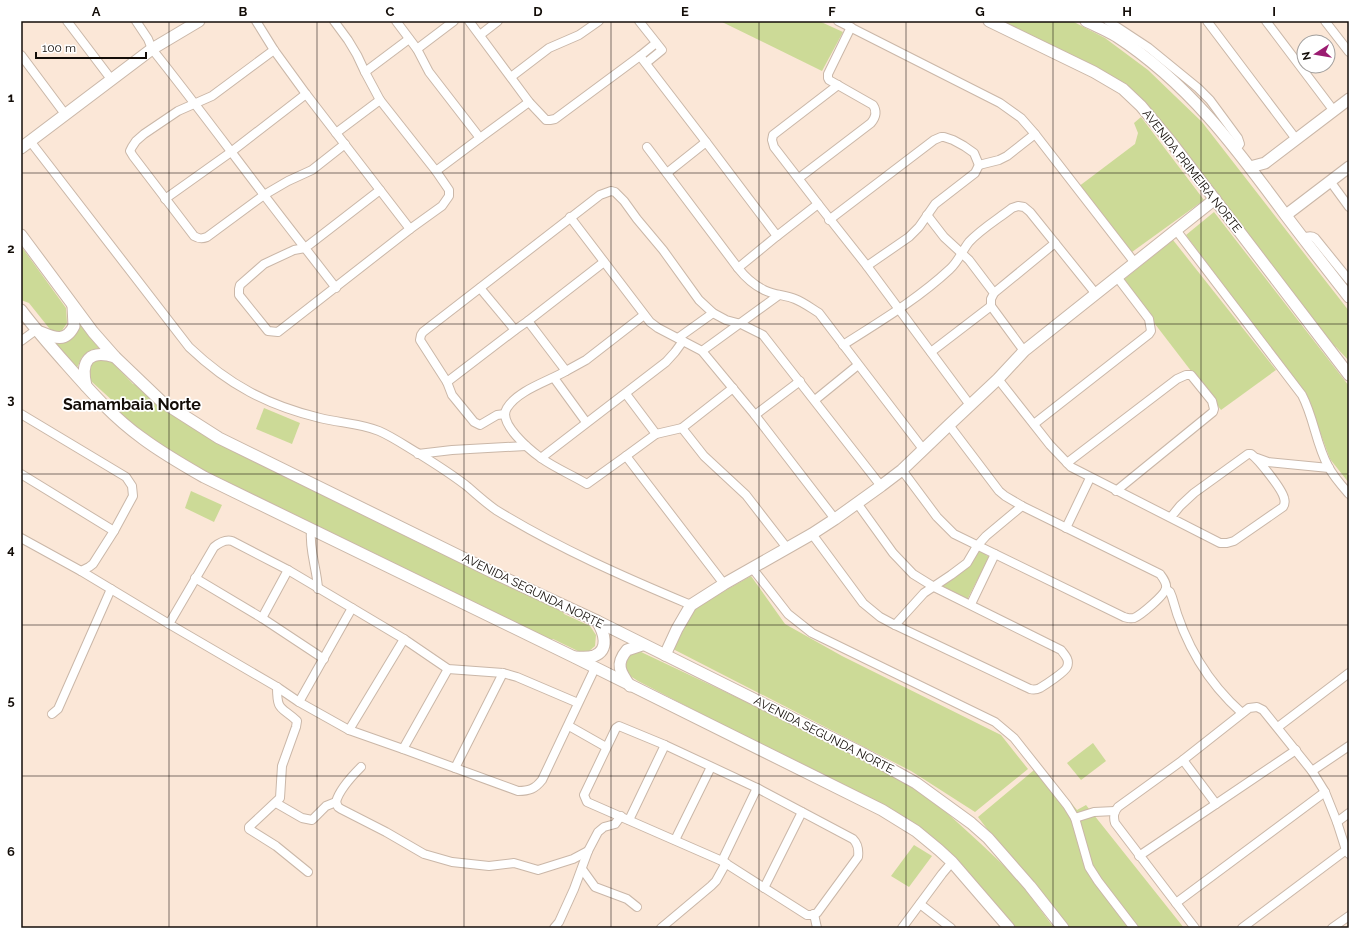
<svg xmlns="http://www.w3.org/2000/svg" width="1370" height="949" font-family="Raleway,sans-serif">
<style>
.green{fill:#ccda97}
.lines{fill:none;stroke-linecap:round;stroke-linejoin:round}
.street-casing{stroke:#cab7a8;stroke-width:10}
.secondary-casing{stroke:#cab7a8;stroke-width:13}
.street{stroke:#fff;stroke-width:8}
.secondary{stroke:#fff;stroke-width:11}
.grid{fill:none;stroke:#130d08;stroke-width:1;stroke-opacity:0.55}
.labels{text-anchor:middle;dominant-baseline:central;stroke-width:3.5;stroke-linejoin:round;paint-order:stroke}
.street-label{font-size:12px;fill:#130d08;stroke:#fff}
.district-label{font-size:16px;font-weight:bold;fill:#130d08;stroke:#fff}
.neatline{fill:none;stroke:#130d08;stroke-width:1.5}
.grid-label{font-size:13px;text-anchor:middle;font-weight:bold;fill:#130d08}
</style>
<rect width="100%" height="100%" fill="#fbe7d7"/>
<g class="green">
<polygon points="720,21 819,21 843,32 822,71"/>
<polygon points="999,21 1072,21 1105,38 1148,70 1202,122 1349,311 1349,361 1336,347 1331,345 1135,93 1095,66"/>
<polygon points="1141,117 1204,200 1132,252 1078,187 1135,144 1138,133 1134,123"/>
<polygon points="1214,212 1349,386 1349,483 1330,459 1308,400 1186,235"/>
<polygon points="1173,240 1276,370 1221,410 1122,281"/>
<polygon points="21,246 66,308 67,323 61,332 53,333 29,303 21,300"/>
<polygon points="80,324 101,351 95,351 82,357 76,370 52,341 76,333"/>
<polygon points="94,359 110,360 133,384 141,386 160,403 561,608 564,614 590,626 596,635 595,646 587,653 582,653 553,639 545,639 188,463 141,431 116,410 115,403 91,381 88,373 89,366"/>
<polygon points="264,408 300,423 292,444 256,429"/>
<polygon points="191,491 222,505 214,522 185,508"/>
<polygon points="979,550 989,557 967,600 940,587 970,566"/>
<polygon points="751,576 785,624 842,656 1001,735 1028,769 975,812 911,771 673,649 694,608"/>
<polygon points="639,651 911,780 980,843 1017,878 1054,928 1011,928 907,821 638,681 624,672 624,662 628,654"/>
<polygon points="1093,743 1106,761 1081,780 1067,763"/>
<polygon points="1040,765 1077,810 1086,805 1184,928 1063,928 978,817"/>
<polygon points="914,845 932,856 909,887 891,876"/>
</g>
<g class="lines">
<defs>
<g id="street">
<polyline points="67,21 111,79"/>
<path d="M136 21 148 39 152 49C204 114 253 182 305 248L294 250 264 264 240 285 239 289V295L268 331 278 332 410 229 442 206 449 196V190L436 171 480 138"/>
<polyline points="256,21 274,50 306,94 410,229"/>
<polyline points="334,21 348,40 357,55 365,72 380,100 436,171"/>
<polyline points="396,21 417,49 429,72 480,138 529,102"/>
<polyline points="469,21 529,102 546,120 550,120 555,119 640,56 656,43"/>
<polyline points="639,21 662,50 646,63"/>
<polyline points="838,21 1000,103 1021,118 1035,134 1135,263"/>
<polyline points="1108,21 1149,48 1198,88 1210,100 1238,138 1240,144 1236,149"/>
<polyline points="1207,21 1296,139"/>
<polyline points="1266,21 1334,111"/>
<polyline points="1325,21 1349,52"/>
<polyline points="480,35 498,21"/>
<polyline points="417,49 454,21"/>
<path d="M274 50 212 96 178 111 144 134 136 141 132 147 130 151 133 156 194 236C199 239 202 239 207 237L264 195 288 181 312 170 345 144"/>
<polyline points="21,55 65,114"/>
<polyline points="640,56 706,142"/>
<polyline points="365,72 409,39"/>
<polyline points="511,77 549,48 579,35 599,21"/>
<polyline points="336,133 380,100"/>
<path d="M30 141 189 347C229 385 267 405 320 418 339 423 360 423 379 431 393 437 407 447 421 455 437 465 453 475 468 487 477 495 486 503 496 510 558 548 624 577 691 605"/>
<path d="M647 147 738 268C745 277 754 285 764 290 774 295 785 295 795 299 803 302 811 308 819 313L923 449"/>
<polyline points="667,173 706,142 777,236 818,204 867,266 970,405"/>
<path d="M799 178 871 123C876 117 877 111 873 105L829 80 828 78V74L851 27"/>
<polyline points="1330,181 1349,207"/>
<polyline points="165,199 231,152 306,94"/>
<polyline points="818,204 774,147 772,140 773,135 838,85"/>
<polyline points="927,215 944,237 969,260 994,293 991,299 991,306 1024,351"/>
<polyline points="570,217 650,322 658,328 702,351 779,295"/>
<polyline points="829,220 934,140 941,137 944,137 953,140 964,146 974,153 979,165 999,160 1007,156 1035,134"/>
<path d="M1176 230 1302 395C1314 418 1316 444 1328 466 1333 476 1342 486 1349 494"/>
<path d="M1304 238C1308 236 1311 235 1315 238L1349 280"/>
<polyline points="867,266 909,237 919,227 935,204 975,173 979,165"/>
<polyline points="738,268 777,236"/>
<polyline points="336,288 305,248 380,190"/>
<polyline points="480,288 515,330"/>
<polyline points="994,293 1055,243"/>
<polyline points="528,321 604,262"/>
<polyline points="678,338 713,313"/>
<polyline points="21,341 36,330"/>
<path d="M843 345C879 322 918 299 950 269 958 262 962 251 969 242 981 229 998 219 1012 208L1018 206 1024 207 1030 212 1096 294"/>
<polyline points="702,351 755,415 835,519"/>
<polyline points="931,352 991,306"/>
<polyline points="566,371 586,360 644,315"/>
<polyline points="554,378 586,422"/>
<path d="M998 379 1050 445 1071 467 1220 543H1227L1234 541 1283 507C1285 504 1285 501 1284 498 1282 489 1259 460 1251 454H1248L1194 493 1180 506 1171 517"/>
<polyline points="447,382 452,395 474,422 480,425 497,415 505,414"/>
<polyline points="733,388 682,428 704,456 746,495 787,548"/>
<polyline points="626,394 656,434"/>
<polyline points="815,400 858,365"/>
<polyline points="21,414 126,477 132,486 133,496 114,531 93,564 89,567 81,571 21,538"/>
<polyline points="755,415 800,381"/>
<polyline points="1034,424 1149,334 1151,331 1149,319 1117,277"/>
<polyline points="418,454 452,450 526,446"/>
<polyline points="626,456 656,434 682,428"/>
<polyline points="541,458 666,362 675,352 683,341"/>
<polyline points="1257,458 1268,462 1329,468"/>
<polyline points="1067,463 1177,379 1186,375 1191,375 1212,401 1214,409 1213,412 1116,491"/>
<path d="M902 470 937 517 954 534 1124 617C1128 618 1130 619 1134 618 1141 615 1165 595 1166 588 1167 583 1163 578 1160 574L1022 506 1005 496 999 491 949 425"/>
<polyline points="21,474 114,531"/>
<polyline points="1066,528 1090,478"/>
<path d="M311 530C309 550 317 569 318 589"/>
<path d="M812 534 863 603 880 617 895 625 1030 689C1034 690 1036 690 1040 688 1045 685 1065 672 1067 667 1070 660 1065 655 1061 650L934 587 913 574 893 553 857 503"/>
<polyline points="753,569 788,614 812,633 995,722 1014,738 1067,805 1075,818 1089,867 1098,881 1134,928"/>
<polyline points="81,571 169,624"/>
<polyline points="195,578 262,618 324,659"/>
<path d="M724 584 626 456 587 484C572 475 555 468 541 458 530 450 497 423 507 408 518 390 549 381 566 371L528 321 515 330 447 382 420 340 421 335 423 332 600 195 611 191 615 192 624 201 637 219 663 250 699 300 713 313 726 320 741 324 763 335 881 486"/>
<path d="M1166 589 1170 592 1172 597C1184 642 1207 682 1242 713"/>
<polyline points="971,604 995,554"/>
<polyline points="262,618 288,570"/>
<polyline points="895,625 924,593 951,575 967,563 977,546 986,536 1022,506"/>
<path d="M277 687C277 712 281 706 297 721L296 727 282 766 280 798 249 827V829L276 846 308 872"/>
<polyline points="299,702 352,608"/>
<path d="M578 703 517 677 503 673 448 669 404 639 352 608 288 570 232 541C225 539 219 543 214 547L169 624 277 687 299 702 349 730 403 749 518 791C529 791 535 789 542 780L595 668"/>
<polyline points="52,714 58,709 111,589"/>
<polyline points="569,726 606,747"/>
<path d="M619 726 665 745 757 788 853 839C858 844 859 849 858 857L817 913 811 915H807L722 861 587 802 584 795 616 728Z"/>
<polyline points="1278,727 1349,673"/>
<polyline points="349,730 404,639"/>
<polyline points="403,749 448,669"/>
<polyline points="1183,760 1216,804"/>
<polyline points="455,768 503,673"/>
<polyline points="1312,771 1349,746"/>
<polyline points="336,802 338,807 341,809 386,832 424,854 452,862 489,866 514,863 538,870 573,859 588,851"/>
<path d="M276 803 302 818 312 820 326 806 336 802C339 790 353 775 361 767"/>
<polyline points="1075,818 1094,812 1115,811"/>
<polyline points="629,820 665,745"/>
<polyline points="1337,822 1349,813"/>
<polyline points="675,840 711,767"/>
<polyline points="1139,856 1296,750"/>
<polyline points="722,861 757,788"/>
<polyline points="582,869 595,887 627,899 637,907"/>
<polyline points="764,888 802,812"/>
<polyline points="1176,903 1325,792"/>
<polyline points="920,904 951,928"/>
<polyline points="814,914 817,928"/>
<polyline points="554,928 559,922 574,889 588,851 598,832 604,827 615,824 621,816"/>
<polyline points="661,928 711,886 716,881 726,863"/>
<polyline points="902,928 942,874 952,862"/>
<path d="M1195 928 1115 823C1113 816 1114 812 1118 807L1183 760 1249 708 1257 707 1263 710 1312 771 1325 792 1337 822 1346 850 1349 854"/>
<polyline points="1242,928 1346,850"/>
<polyline points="1332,928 1349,916"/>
</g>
<g id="secondary">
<polyline points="989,21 1094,72 1123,89 1141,106 1171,142 1349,375"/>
<path d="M1086 21C1096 26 1106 30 1116 36 1188 83 1234 145 1284 213 1305 241 1327 269 1349 297"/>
<polyline points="21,148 152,49 199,21"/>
<polyline points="1250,167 1265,163 1349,99"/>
<polyline points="1286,215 1349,167"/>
<polyline points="21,235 93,332 115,357 161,401 219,438 496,574 597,621 862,753 916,783 971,823 988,838 1030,886 1063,928"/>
<path d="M21 310C36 330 52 348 68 366 91 392 114 418 142 438 162 453 183 465 204 477L574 657 882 810 916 831 939 850 952 862 1009 928"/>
<path d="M38 331C53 337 65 344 74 326L73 306"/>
<path d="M86 386C80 361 89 349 115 357"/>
<polyline points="665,655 677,629 691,605 724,584 812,534 835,519 881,486 902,470 949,425 998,379 1024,351 1215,199"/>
<path d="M575 657C581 657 588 658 594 656 610 650 604 632 597 621"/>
<path d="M630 686C620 672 615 664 627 650L642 645"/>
</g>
</defs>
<use href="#street" class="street-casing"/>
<use href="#secondary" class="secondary-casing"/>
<use href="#street" class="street"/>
<use href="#secondary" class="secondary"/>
</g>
<path class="grid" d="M169 21V928M317 21V928M464 21V928M611 21V928M759 21V928M906 21V928M1053 21V928M1201 21V928M21 173H1349M21 324H1349M21 474H1349M21 625H1349M21 776H1349"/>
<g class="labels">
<g class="street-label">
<text transform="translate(1192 171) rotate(52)">AVENIDA PRIMEIRA NORTE</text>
<text transform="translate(533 591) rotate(26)">AVENIDA SEGUNDA NORTE</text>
<text transform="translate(824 735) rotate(27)">AVENIDA SEGUNDA NORTE</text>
</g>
<g class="district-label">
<text x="132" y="404">Samambaia Norte</text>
</g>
</g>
<rect width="1370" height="949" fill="none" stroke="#ffffff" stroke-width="44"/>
<g transform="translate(1316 54) rotate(258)"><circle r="19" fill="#ffffff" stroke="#a19e9c"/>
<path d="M0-3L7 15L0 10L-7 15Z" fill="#9b1c71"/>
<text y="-6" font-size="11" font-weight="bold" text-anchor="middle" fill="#130d08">N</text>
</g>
<path d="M36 52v6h110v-6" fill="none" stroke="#130d08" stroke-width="2"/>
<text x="42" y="52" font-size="12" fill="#130d08" stroke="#ffffff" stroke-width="3" paint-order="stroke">100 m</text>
<rect x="22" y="22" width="1326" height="905" class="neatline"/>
<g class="grid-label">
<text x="96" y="16">A</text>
<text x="243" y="16">B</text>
<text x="390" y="16">C</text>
<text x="538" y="16">D</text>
<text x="685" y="16">E</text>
<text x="832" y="16">F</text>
<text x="980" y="16">G</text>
<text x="1127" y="16">H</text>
<text x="1274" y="16">I</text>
<text x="11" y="102">1</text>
<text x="11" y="253">2</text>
<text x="11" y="404">3</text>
<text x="11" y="554">4</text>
<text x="11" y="705">5</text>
<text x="11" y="856">6</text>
</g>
</svg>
